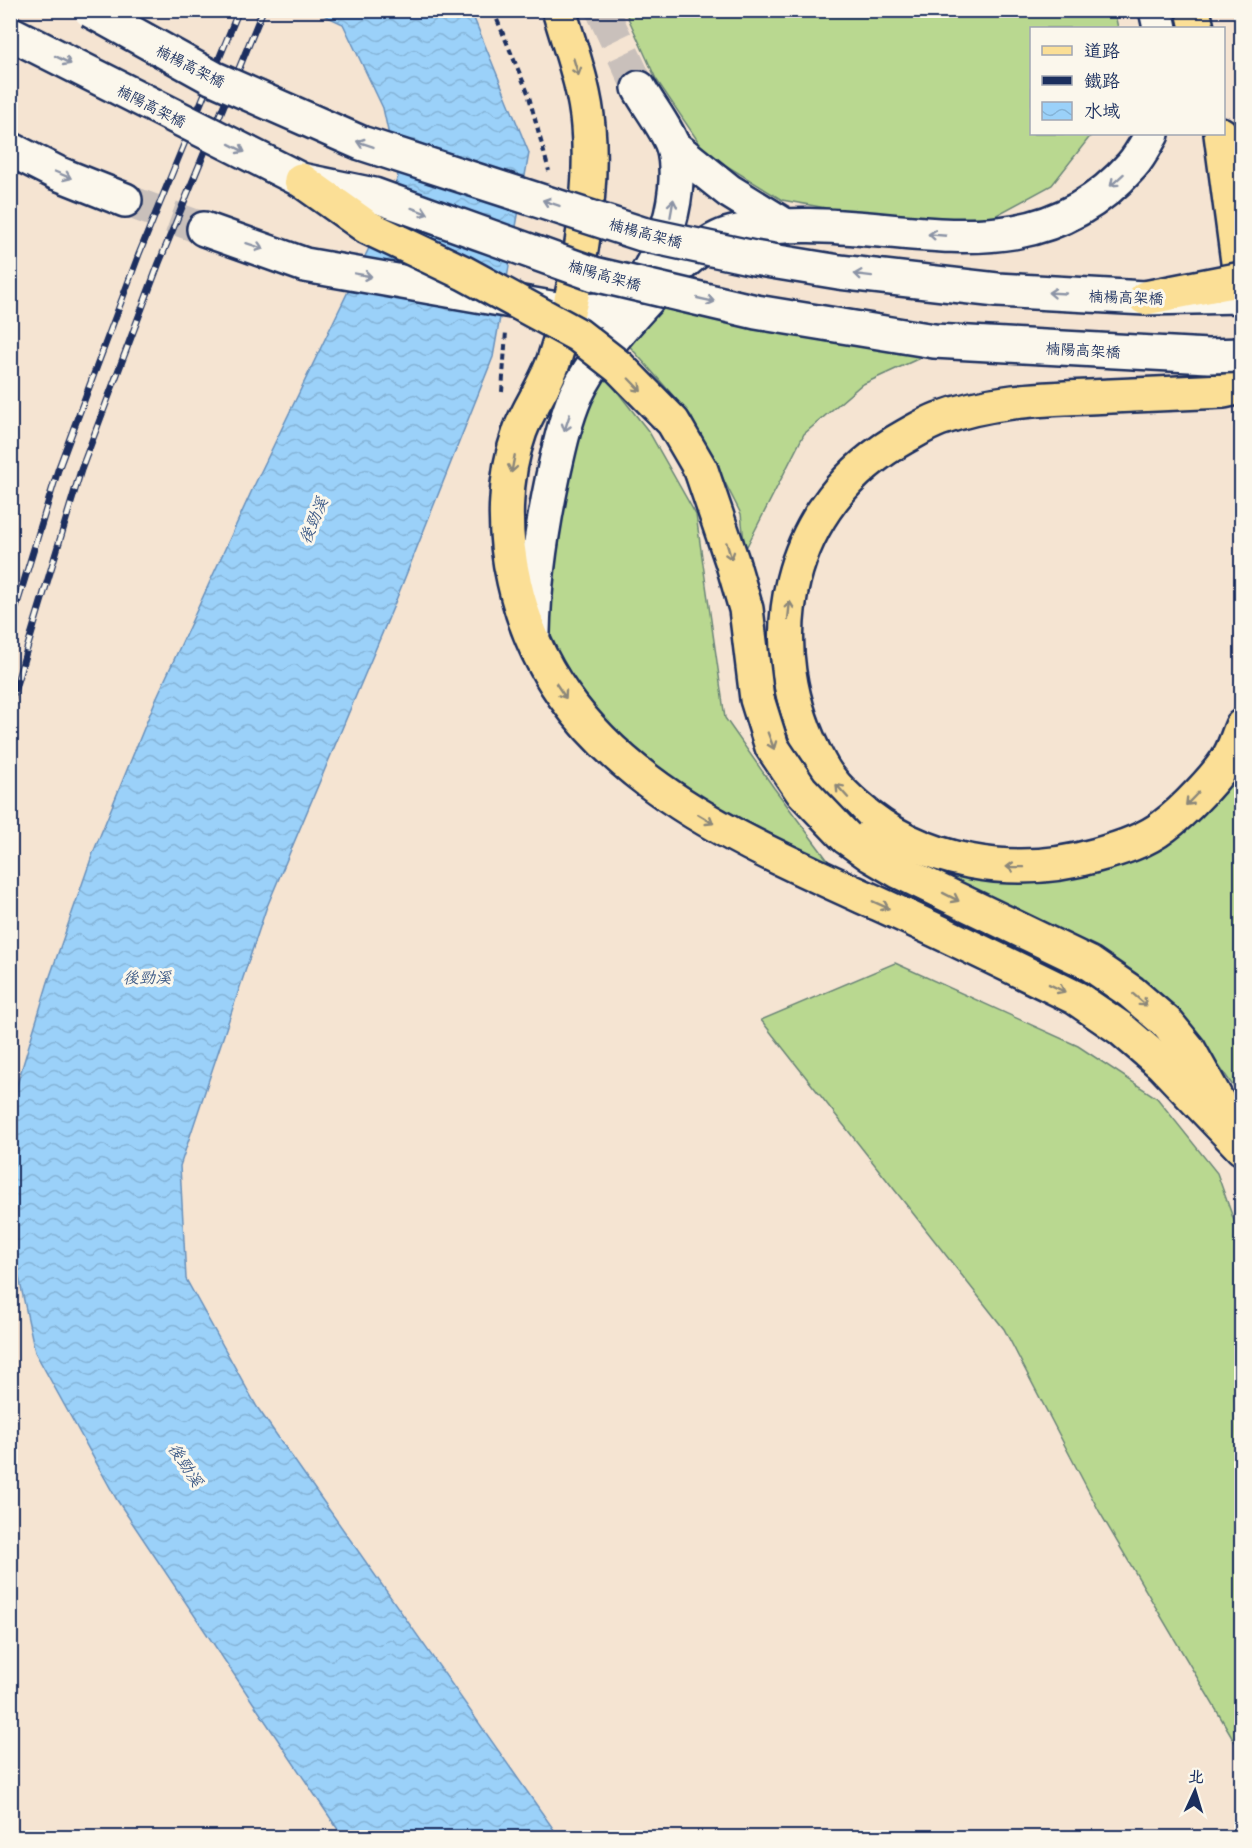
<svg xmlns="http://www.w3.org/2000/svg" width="1252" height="1848" font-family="'Playpen Sans','LXGW WenKai TC',sans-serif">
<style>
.grass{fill:#b9d890;stroke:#6a8477;stroke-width:1.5}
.water{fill:url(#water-waves);stroke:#6890bb;stroke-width:1.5}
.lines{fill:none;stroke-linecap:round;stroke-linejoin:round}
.minor-tunnel{stroke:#c9c0bb;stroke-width:33;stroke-dasharray:33 16;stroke-linecap:butt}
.minor-casing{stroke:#1b2f5e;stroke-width:38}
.major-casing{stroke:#1b2f5e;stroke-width:38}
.path{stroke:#1b2f5e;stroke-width:4;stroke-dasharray:6 4.5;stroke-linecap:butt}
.minor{stroke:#fbf7ec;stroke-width:33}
.major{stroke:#fbdf96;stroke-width:33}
.rail-casing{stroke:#1b2f5e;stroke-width:7}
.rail{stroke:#fbf7ec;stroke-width:4.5;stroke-dasharray:14;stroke-linecap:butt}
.minor-bridge-casing{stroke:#1b2f5e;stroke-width:38;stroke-linecap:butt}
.major-bridge-casing{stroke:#1b2f5e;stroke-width:38;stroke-linecap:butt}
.minor-bridge{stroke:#fbf7ec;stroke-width:33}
.major-bridge{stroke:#fbdf96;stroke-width:33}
.oneway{stroke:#8b93a5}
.oneway2{stroke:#8b877a}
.labels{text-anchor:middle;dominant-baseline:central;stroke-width:6;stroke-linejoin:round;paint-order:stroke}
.street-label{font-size:15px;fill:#1b2f5e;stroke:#fbf7ec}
.water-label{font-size:16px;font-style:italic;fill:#3b5885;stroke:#fbf7ec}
</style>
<defs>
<pattern id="water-waves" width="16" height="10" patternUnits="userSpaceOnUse" patternTransform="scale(1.5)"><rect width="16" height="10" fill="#9bd1f9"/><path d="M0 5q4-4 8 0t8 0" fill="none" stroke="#85b4d8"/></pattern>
</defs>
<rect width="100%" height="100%" fill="#f5e4d2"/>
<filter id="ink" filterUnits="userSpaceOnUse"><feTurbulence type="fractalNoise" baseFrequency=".0167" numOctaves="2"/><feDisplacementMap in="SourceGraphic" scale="12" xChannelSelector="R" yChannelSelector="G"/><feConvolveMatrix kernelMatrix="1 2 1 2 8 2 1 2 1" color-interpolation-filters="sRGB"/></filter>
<g filter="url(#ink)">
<g class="grass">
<polygon points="1114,10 1118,28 1032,28 1032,134 1092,134 1052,185 993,217 893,220 782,200 706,153 656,79 625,11"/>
<polygon points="660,306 933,352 861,385 804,434 745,550 741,514 691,416 625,341"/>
<polygon points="605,376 649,432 696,515 725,718 774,788 835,870 682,790 627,744 560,669 543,620 575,432"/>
<polygon points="1223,783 1231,783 1237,798 1242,832 1241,1097 1209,1052 1143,980 1056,932 902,856 1111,864"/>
<polygon points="895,963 1078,1046 1157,1098 1217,1173 1242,1243 1241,1752 1099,1511 1004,1329 761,1020"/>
</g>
<polygon class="water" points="315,11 471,11 529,153 493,357 392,610 266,909 180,1166 186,1279 257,1407 559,1837 343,1837 117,1500 35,1352 11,1240 10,1139 17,1085 48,982 93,853 156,699 253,488 370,246 398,177 383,108 343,24"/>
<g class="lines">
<g class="minor-tunnel">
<polyline points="602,10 639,88"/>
<polyline points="125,200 204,229"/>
</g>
<defs>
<g id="minor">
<polyline points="1156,10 1160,28"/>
<polyline points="673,146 729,191 784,225"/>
<polyline points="10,149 57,173 125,200"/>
<path d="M204 229 305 265 568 311C582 311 596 312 609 307 658 289 686 194 673 147 668 130 648 105 639 88"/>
<path d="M533 633C534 580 542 528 553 476 559 449 565 420 576 395 595 355 626 323 655 291 673 271 706 239 733 233 871 200 1019 294 1132 165 1140 156 1146 144 1152 134"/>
</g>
<g id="major">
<path d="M559 10C570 48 585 86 588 126 594 198 577 291 554 360 546 385 529 407 520 431 503 478 503 534 514 581 554 764 726 835 879 904 945 934 1011 966 1076 998L1120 1028 1162 1064 1242 1148"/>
<polyline points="1193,10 1197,28"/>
<polyline points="1221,134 1242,292"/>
<path d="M1242 387 1224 391C1179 393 1134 395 1089 397 1038 399 987 401 939 419 928 423 917 430 906 436 785 503 755 645 820 764 828 780 843 794 856 806 921 864 1014 879 1097 855 1119 849 1145 841 1164 826 1182 813 1219 775 1230 755 1235 746 1238 735 1242 726"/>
<polyline points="846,837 871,855 900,872 1089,963 1131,992 1167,1023 1189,1050 1223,1111"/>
</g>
</defs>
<use href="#minor" class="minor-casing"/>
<use href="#major" class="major-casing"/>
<g class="path">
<polyline points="493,10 528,93 549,171"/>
<polyline points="502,392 506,331"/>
</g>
<use href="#minor" class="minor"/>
<use href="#major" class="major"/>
<defs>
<g id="rail">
<polyline points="10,627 58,470 139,254 239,10"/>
<polyline points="10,705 81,470 159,263 263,10"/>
</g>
</defs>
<use href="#rail" class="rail-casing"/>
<use href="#rail" class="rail"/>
<defs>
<g id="minor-bridge">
<polyline points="90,10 213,78 361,143 642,234 754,258 839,272 997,290 1145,298 1242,296"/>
<polyline points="10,33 301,180 374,195 594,274 756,312 934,341 1208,356 1242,355"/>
</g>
<g id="major-bridge">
<polyline points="301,180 367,227 464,273 578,335 619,367 673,422 701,470 732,561 746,609 757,699 772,747 801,790 846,837"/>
<polyline points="1145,298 1242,279"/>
</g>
</defs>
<use href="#minor-bridge" class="minor-bridge-casing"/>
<use href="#major-bridge" class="major-bridge-casing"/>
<use href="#minor-bridge" class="minor-bridge"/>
<use href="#major-bridge" class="major-bridge"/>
</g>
<defs><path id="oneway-shaft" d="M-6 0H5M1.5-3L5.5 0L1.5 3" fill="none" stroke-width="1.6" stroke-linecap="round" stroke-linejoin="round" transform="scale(1.5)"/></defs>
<g class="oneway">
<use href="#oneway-shaft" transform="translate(63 60) rotate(27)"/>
<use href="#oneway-shaft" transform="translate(365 144) rotate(-161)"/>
<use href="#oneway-shaft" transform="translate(237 148) rotate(27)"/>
<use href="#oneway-shaft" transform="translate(63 175) rotate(23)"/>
<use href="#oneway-shaft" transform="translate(1117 180) rotate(138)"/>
<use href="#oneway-shaft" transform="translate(551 203) rotate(-161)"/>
<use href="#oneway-shaft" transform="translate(672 208) rotate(-80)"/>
<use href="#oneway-shaft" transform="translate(420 211) rotate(20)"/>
<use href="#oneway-shaft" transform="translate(937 235) rotate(-175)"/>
<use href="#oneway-shaft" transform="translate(255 246) rotate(18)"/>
<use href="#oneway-shaft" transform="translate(363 275) rotate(10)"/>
<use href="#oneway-shaft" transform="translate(863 275) rotate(-173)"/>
<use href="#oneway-shaft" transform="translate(1057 293) rotate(-177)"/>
<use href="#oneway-shaft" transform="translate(706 300) rotate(13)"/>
<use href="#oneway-shaft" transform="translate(567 423) rotate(108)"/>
</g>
<g class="oneway2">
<use href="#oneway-shaft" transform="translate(576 67) rotate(73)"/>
<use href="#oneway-shaft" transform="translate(635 385) rotate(46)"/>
<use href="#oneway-shaft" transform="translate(513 464) rotate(101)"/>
<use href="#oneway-shaft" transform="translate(729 551) rotate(73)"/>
<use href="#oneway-shaft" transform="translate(789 610) rotate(-84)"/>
<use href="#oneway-shaft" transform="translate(561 691) rotate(56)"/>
<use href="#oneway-shaft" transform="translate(771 741) rotate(69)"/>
<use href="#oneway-shaft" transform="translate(842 791) rotate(-132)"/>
<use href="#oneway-shaft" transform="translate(1192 799) rotate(134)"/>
<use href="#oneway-shaft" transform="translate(706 819) rotate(31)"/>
<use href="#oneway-shaft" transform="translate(1015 867) rotate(-179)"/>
<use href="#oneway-shaft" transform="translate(951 897) rotate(27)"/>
<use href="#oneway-shaft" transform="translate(881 905) rotate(24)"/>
<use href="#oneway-shaft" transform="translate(1057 988) rotate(26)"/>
<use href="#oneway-shaft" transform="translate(1140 1000) rotate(41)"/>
</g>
</g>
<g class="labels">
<g class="street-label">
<text transform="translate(191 65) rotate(27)">楠楊高架橋</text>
<text transform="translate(152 105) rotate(27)">楠陽高架橋</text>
<text transform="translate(646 232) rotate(15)">楠楊高架橋</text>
<text transform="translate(605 274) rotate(16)">楠陽高架橋</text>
<text transform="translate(1126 296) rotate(2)">楠楊高架橋</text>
<text transform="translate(1083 349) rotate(3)">楠陽高架橋</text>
</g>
<g class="water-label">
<text transform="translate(312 520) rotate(-67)">後勁溪</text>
<text x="147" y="976">後勁溪</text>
<text transform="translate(187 1464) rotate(57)">後勁溪</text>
</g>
</g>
<rect width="1252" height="1848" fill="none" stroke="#fbf7ec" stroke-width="36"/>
<rect x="18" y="18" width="1216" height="1812" fill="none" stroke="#1b2f5e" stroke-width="2" filter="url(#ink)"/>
<rect x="1030" y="27" width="195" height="108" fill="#fbf7ec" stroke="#a1a7b3" stroke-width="1.5"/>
<rect x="1042" y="46" width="30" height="9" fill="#fbdf96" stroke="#a1a7b3" stroke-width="1.5"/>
<text x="1084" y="57" font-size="18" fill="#1b2f5e">道路</text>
<rect x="1042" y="76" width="30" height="9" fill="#1b2f5e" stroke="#a1a7b3" stroke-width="1.5"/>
<text x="1084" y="87" font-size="18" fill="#1b2f5e">鐵路</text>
<rect x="1042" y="102" width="30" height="18" fill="url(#water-waves)" stroke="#a1a7b3" stroke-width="1.5"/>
<text x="1084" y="117" font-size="18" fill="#1b2f5e">水域</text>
<g transform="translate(1195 1791) rotate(4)" stroke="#fbf7ec" stroke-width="4.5" paint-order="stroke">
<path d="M0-4.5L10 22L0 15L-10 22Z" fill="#1b2f5e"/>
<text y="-9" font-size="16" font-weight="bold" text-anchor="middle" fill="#1b2f5e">北</text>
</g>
</svg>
